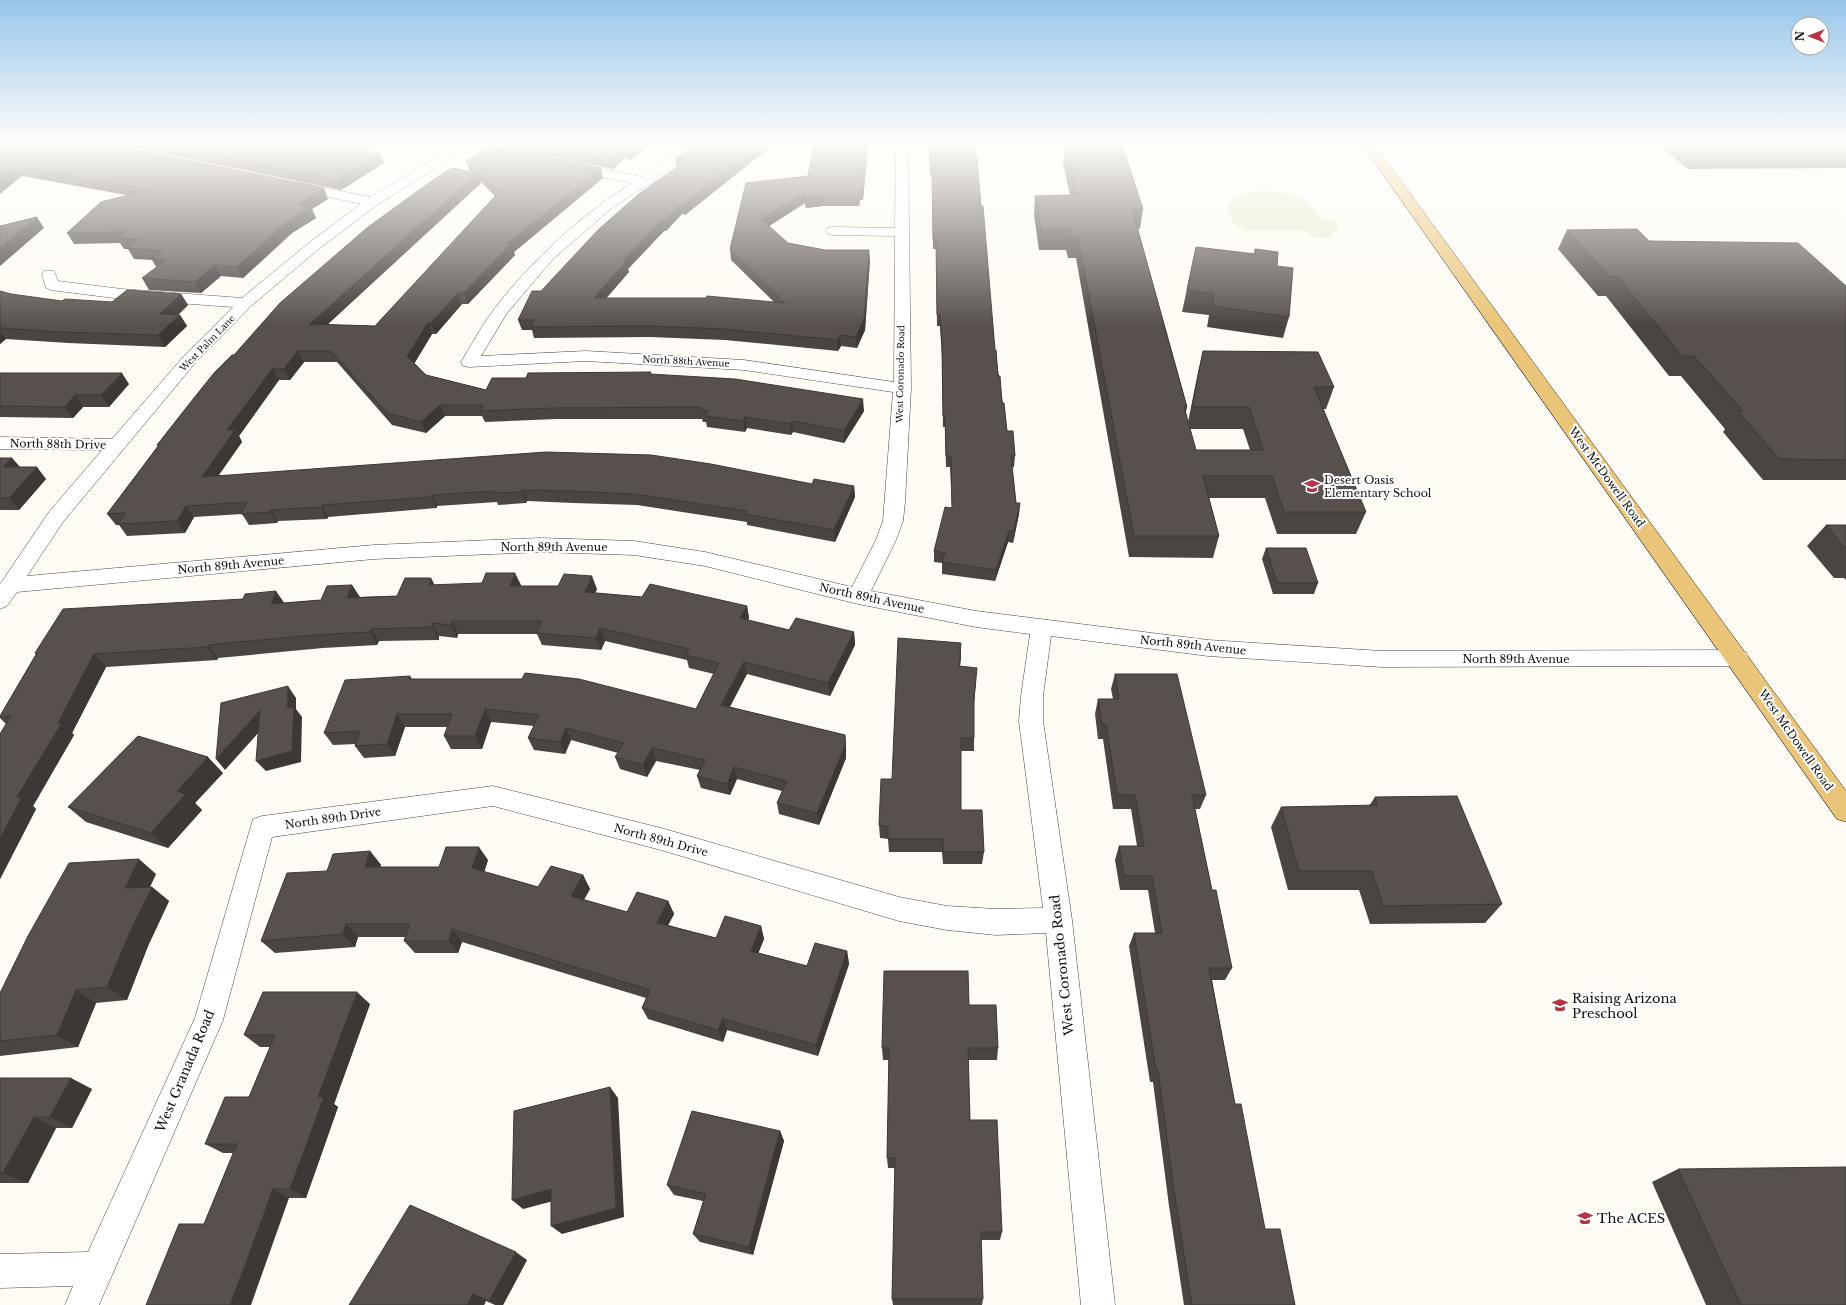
<svg xmlns="http://www.w3.org/2000/svg" width="1846" height="1305" font-family="'Libre Baskerville',serif">
<style>
.pitch{fill:#e6eed1}
.lines{fill:none;stroke-linecap:round;stroke-linejoin:round}
.minor-casing{stroke:#434343;stroke-width:1}
.major-casing{stroke:#212121;stroke-width:1}
.minor{fill:#fff;fill-rule:evenodd}
.major{fill:#eac478;fill-rule:evenodd}
.wall{fill:#4b4542;fill-rule:evenodd}
.shaded-wall{fill:#3d3836}
.building{fill:#57504d;stroke:#3d3836}
.labels{text-anchor:middle;dominant-baseline:central;stroke-width:4;stroke-linejoin:round;paint-order:stroke}
.far-street-label{font-size:9px;fill:#101010;stroke:#fff}
.street-label{font-size:11px;fill:#101010;stroke:#fff}
.poi-label{font-size:11px;fill:#101010;stroke:#fff;text-anchor:start}
.near-street-label{font-size:13px;fill:#101010;stroke:#fff}
.near-poi-label{font-size:13px;fill:#101010;stroke:#fff;text-anchor:start}
</style>
<rect width="100%" height="100%" fill="#fefbf4"/>
<g class="pitch">
<polygon points="1030,144 1104,144 1107,153 1031,153"/>
<path d="M1258 191C1290 191 1303 194 1323 220H1334L1339 228 1327 238 1312 237 1307 231H1246L1235 225 1226 210C1231 196 1244 194 1258 191Z"/>
</g>
<g class="lines">
<defs>
<path id="minor" d="M460 144H474L377 205 320 248 251 306 196 362 63 522 27 576 374 545 540 538 634 541 705 552 852 587 876 540 883 521 893 392 744 370 586 361 469 367 463 366 461 362C472 344 482 325 495 308 533 259 580 216 632 183L567 170 566 167 567 164 572 163 642 177 686 144H699L697 147 649 184 613 207 553 259 507 313 481 356 586 351 744 360 894 382 895 236 833 235 828 234 826 231 828 228 833 227 895 228 896 144H908L911 388 905 502 903 521 896 540 871 591 976 611 1208 640 1382 651 1738 650 1746 652 1749 658 1746 664 1738 666 1382 667 1208 656 1051 636 1043 696V721L1072 920 1115 1305H1081L1046 933 996 935 947 930 899 921 661 850 493 806 272 837 223 1020 99 1305H65L73 1286 0 1288V1254L88 1252 195 1018 253 819 262 816 493 786 661 828 899 897 947 906 996 909 1043 908 1019 721 1021 696 1030 634 976 627 858 604 705 566 634 555 540 552 374 559 17 592 7 606 0 609V584L3 580 49 512 102 450 0 449V437L112 439 184 356 233 307 122 299 51 290 46 288 42 274 44 271H54L58 281 122 289 242 298 310 242 361 204 292 189 290 186 292 183 297 182 370 197Z"/>
<polygon id="major" points="1362,144 1374,144 1846,791 1846,822 1837,819"/>
</defs>
<use href="#minor" class="minor-casing"/>
<use href="#major" class="major-casing"/>
<use href="#minor" class="minor"/>
<use href="#major" class="major"/>
</g>
<g class="wall">
<polygon points="0,144 328,199 312,209 316,218 292,233 243,278 221,276 201,293 149,290 142,278 157,268 152,260 134,259 128,249 124,249 120,243 74,244 67,233 126,195 22,176"/>
<polygon points="116,144 372,144 366,150 380,153 384,163 341,190"/>
<polygon points="506,144 651,144 631,160 625,158 613,169 507,148"/>
<polygon points="694,144 774,144 685,215 682,214 666,231 664,231 628,269 629,272 606,298 774,302 731,260 730,249 808,176 868,144 863,200 860,200 859,206 823,206 806,208 805,203 769,226 788,243 870,260 865,330 857,348 841,346 838,351 725,340 650,337 534,338 532,330 522,330 518,320 541,291 677,167 675,160"/>
<polygon points="929,144 974,144 981,206 995,350 1007,431 1015,456 1014,467 1012,467 1016,503 1020,503 1019,514 1013,543 1008,542 995,581 942,574 942,563 934,562 934,551 952,508 950,467 946,467 945,427 943,427 942,357 940,326 937,326 936,249 933,249 932,175 930,175"/>
<path d="M1065 144 1143 209 1140 229H1138L1187 407 1186 412 1188 422 1198 372 1203 351 1334 387 1326 409H1323L1366 512 1356 534H1277L1265 498H1209L1219 536 1213 558 1129 557 1076 258H1068L1066 250H1039L1034 215 1035 196 1070 195 1063 163ZM1190 429H1243L1250 450H1196Z"/>
<polygon points="1658,144 1846,144 1846,168 1688,169"/>
<path d="M466 161 601 168 603 178 514 252 515 255 468 304H462L436 334H432L414 364 426 375 486 390 526 378 651 374 864 411 844 443 793 432 791 435 747 428 745 432 707 427 706 422H703L702 419H557L485 422 482 416H445L426 433 392 425 337 362H304L290 380H279L239 436 242 442 218 475 812 484 854 486 855 497 835 542 747 525V522L637 505 574 503 527 501 526 503 498 505 497 502 437 506V508L328 517 327 519 278 521 277 523 249 525 242 514 194 517 185 533 127 536 119 525H116L107 514 158 446 157 445 234 355 470 172V171ZM480 181 495 196 375 326 327 325 481 183Z"/>
<polygon points="1567,230 1649,241 1846,286 1846,480 1763,480 1723,432 1725,429 1681,376 1669,376 1606,296 1598,296 1558,249"/>
<polygon points="1196,247 1254,254 1255,249 1277,266 1289,317 1283,338 1207,327 1209,315 1182,312"/>
<polygon points="0,291 11,294 62,301 112,302 181,294 188,305 178,315 180,315 187,326 165,347 68,343 6,339 0,344"/>
<polygon points="0,373 129,384 109,407 83,407 73,418 0,417"/>
<polygon points="0,458 12,458 20,467 46,479 19,510 0,510"/>
<polygon points="1826,525 1846,525 1846,580 1844,578 1834,578 1807,546"/>
<polygon points="1266,548 1318,583 1314,594 1273,594 1262,559"/>
<polygon points="352,585 360,597 397,596 435,585 521,585 521,586 597,589 595,593 747,606 749,618 748,620 789,630 854,632 855,645 830,696 747,674 730,707 845,735 846,748 846,758 819,825 779,814 777,803 782,791 737,779 730,795 701,788 697,776 700,770 656,761 647,777 620,769 615,757 618,753 571,740 565,754 534,750 528,738 534,726 491,722 482,749 451,749 444,736 448,727 405,727 395,756 364,758 355,746 356,744 333,745 324,733 410,676 412,679 696,709 714,674 689,668 687,660 605,641 601,650 542,645 537,634 458,634 457,638 439,636 439,640 379,641 377,645 323,648 218,658 217,660 106,667 72,733 74,735 33,806 36,809 0,879 0,734 6,724 0,718 0,716 36,654 35,653 284,603 321,600"/>
<polygon points="961,657 960,667 976,681 974,704 974,751 961,751 961,810 984,852 982,864 943,864 942,852 889,852 888,839 880,838 879,825 892,779"/>
<polygon points="1115,674 1206,795 1200,809 1195,809 1212,890 1232,968 1225,980 1212,980 1235,1104 1265,1229 1295,1305 1184,1305 1169,1206 1153,1082 1150,1082 1129,946 1134,933 1155,933 1148,890 1120,890 1115,860 1119,846 1137,846 1131,809 1113,809 1103,739 1098,739 1095,714 1098,699 1113,699 1111,689"/>
<polygon points="223,773 195,803 202,810 168,848 86,822 68,807"/>
<polygon points="1375,797 1502,904 1485,923 1370,924 1359,890 1288,890 1271,827 1281,807 1369,806"/>
<polygon points="370,851 381,865 380,867 439,867 488,860 484,872 538,887 583,875 590,889 584,900 627,912 668,901 674,914 668,925 716,938 761,926 764,939 758,953 807,966 847,951 849,964 818,1056 727,1030 723,1042 648,1019 642,1008 646,998 462,942 458,953 415,953 404,941 405,937 358,937 355,947 275,953 261,941 327,871"/>
<polygon points="156,874 150,887 152,887 169,901 148,946 127,1000 96,1003 78,1047 0,1056 0,993"/>
<polygon points="370,1004 334,1104 338,1107 306,1198 289,1198 204,1224 233,1153 223,1153 205,1144 249,1097 270,1047 260,1047 244,1035"/>
<polygon points="969,1005 998,1048 997,1060 968,1060 970,1120 1002,1232 1000,1240 981,1240 983,1299 982,1305 893,1305 892,1299 895,1168 888,1168 887,1158 889,1060 883,1060 882,1048"/>
<polygon points="0,1078 92,1089 72,1128 56,1128 28,1183 0,1183"/>
<polygon points="780,1131 784,1141 753,1255 700,1242 693,1234 703,1201 674,1195 667,1185"/>
<polygon points="1678,1169 1846,1305 1706,1305 1652,1182"/>
<polygon points="527,1260 503,1305 495,1305 486,1301 484,1305 349,1305"/>
</g>
<g class="shaded-wall">
<polygon points="360,144 372,144 359,159 355,149"/>
<polygon points="637,144 651,144 631,160 629,150"/>
<polygon points="761,144 774,144 685,215 683,204"/>
<polygon points="867,144 868,144 863,200 863,189"/>
<polygon points="623,149 625,158 613,169 611,160"/>
<polygon points="380,153 384,163 341,190 337,180"/>
<polygon points="15,166 22,176 0,194 0,178"/>
<polygon points="601,168 603,178 514,252 515,255 468,304 464,293 507,244"/>
<polygon points="477,173 481,183 316,335 310,324"/>
<polygon points="324,188 328,199 312,209 316,218 292,233 243,278 237,267 298,205"/>
<polygon points="859,189 860,200 859,206"/>
<polygon points="806,192 823,195 823,206 806,208 805,203 763,230 761,219"/>
<polygon points="681,204 682,214 666,231 664,221"/>
<polygon points="37,217 44,228 0,266 0,248"/>
<polygon points="662,220 664,231 628,269 629,272 597,309 594,298 623,261"/>
<polygon points="869,250 870,260 865,330 857,348 856,337"/>
<polygon points="215,265 221,276 201,293 195,282"/>
<polygon points="458,293 462,304 436,334 431,323"/>
<polygon points="181,294 188,305 167,325 160,314"/>
<polygon points="180,315 187,326 165,347 158,335"/>
<polygon points="428,323 432,334 412,367 407,356"/>
<polygon points="0,332 6,339 0,344"/>
<polygon points="840,335 841,346 838,351 837,340"/>
<polygon points="298,351 304,362 290,380 284,369"/>
<polygon points="273,368 279,380 239,436 242,442 210,488 202,477 227,430"/>
<polygon points="122,373 129,384 109,407 101,395"/>
<polygon points="75,395 83,407 73,418 65,407"/>
<polygon points="863,399 864,411 844,443 844,431"/>
<polygon points="440,405 445,416 426,433 421,422"/>
<polygon points="745,417 747,428 745,432 743,421"/>
<polygon points="792,421 793,432 791,435 790,424"/>
<polygon points="12,458 21,469 3,467"/>
<polygon points="37,467 46,479 19,510 9,498"/>
<polygon points="854,486 855,497 835,542 834,530"/>
<polygon points="522,490 527,501 526,503 522,492"/>
<polygon points="432,495 437,506 437,508 431,497"/>
<polygon points="1020,503 1019,514 1013,543 1014,531"/>
<polygon points="322,505 328,517 327,519 321,507"/>
<polygon points="186,506 194,517 185,533 177,521"/>
<polygon points="271,510 278,521 277,523 270,512"/>
<polygon points="1009,531 1008,542 995,581 996,570"/>
<polygon points="515,573 521,585 516,599 510,586"/>
<polygon points="592,576 597,589 590,605 585,592"/>
<polygon points="431,578 438,591 429,585"/>
<polygon points="352,585 360,598 347,598"/>
<polygon points="276,591 285,604 271,604"/>
<polygon points="747,606 749,618 742,631 740,618"/>
<polygon points="452,621 458,634 457,638 451,625"/>
<polygon points="432,623 439,636 439,640 432,627"/>
<polygon points="600,628 605,641 601,650 596,638"/>
<polygon points="371,629 379,641 377,645 370,632"/>
<polygon points="854,632 855,645 830,696 828,683"/>
<polygon points="961,643 961,657 958,680 959,666"/>
<polygon points="208,645 218,658 217,660 207,647"/>
<polygon points="94,654 106,667 72,733 74,735 33,806 36,809 0,879 0,839 17,797 58,723"/>
<polygon points="744,662 747,674 724,717 721,705"/>
<polygon points="288,686 296,698 296,709 302,717 301,762 266,771 256,761 287,708"/>
<polygon points="485,709 491,722 482,749 475,736"/>
<polygon points="260,710 269,721 225,770 216,759"/>
<polygon points="397,714 405,727 395,756 387,744"/>
<polygon points="566,728 571,740 565,754 560,742"/>
<polygon points="845,735 846,748 846,758 819,825 817,813"/>
<polygon points="652,748 656,761 647,777 643,765"/>
<polygon points="208,757 223,773 195,803 202,810 168,848 151,833 177,791"/>
<polygon points="734,767 737,779 730,795 727,784"/>
<polygon points="479,847 488,860 481,882 472,868"/>
<polygon points="370,851 381,865 376,881 365,867"/>
<polygon points="139,859 156,874 142,903 125,888"/>
<polygon points="583,875 590,889 578,909 571,896"/>
<polygon points="152,887 169,901 148,946 127,1000 107,987 130,932"/>
<polygon points="668,901 674,914 663,935 657,923"/>
<polygon points="346,924 358,937 355,947 343,934"/>
<polygon points="761,926 764,939 754,964 751,951"/>
<polygon points="452,929 462,942 458,953 449,941"/>
<polygon points="847,951 849,964 818,1056 816,1045"/>
<polygon points="76,990 96,1003 78,1047 57,1035"/>
<polygon points="357,992 370,1004 334,1104 338,1107 306,1198 290,1189 318,1097"/>
<polygon points="723,1019 727,1030 723,1042 718,1030"/>
<polygon points="71,1078 92,1089 72,1128 50,1117"/>
<polygon points="610,1087 618,1098 624,1217 562,1234 551,1226"/>
<polygon points="34,1117 56,1128 28,1183 3,1173"/>
<polygon points="780,1131 784,1141 753,1255 749,1247"/>
<polygon points="273,1189 289,1198 251,1305 230,1305"/>
<polygon points="551,1189 561,1199 523,1209 512,1200"/>
<polygon points="516,1252 527,1260 503,1305 497,1305 489,1301"/>
<polygon points="473,1294 486,1301 484,1305 467,1305"/>
</g>
<g class="building">
<polygon points="0,144 109,144 324,188 298,205 311,207 287,222 237,267 215,265 195,282 142,278 166,260 151,259 162,251 127,248 138,239 117,238 125,232 67,233 101,202 148,190 15,166 0,178"/>
<polygon points="160,144 360,144 355,149 380,153 337,180"/>
<polygon points="531,144 637,144 629,150 623,149 611,160"/>
<polygon points="694,144 761,144 683,204 681,204 664,221 662,220 623,261 626,261 594,298 706,298 707,296 785,303 730,249 746,183 808,176 814,144 867,144 863,189 859,189 859,195 823,195 805,197 806,192 761,219 788,243 825,250 869,250 864,319 856,337 840,335 837,340 724,329 648,326 530,327 534,320 518,320 532,291 541,291 599,229 640,193 680,165 684,162 675,160"/>
<polygon points="929,144 974,144 976,158 977,158 981,206 983,206 995,350 996,350 998,376 1000,376 1002,403 1004,403 1007,431 1013,431 1015,456 1011,456 1016,503 1020,503 1014,531 1009,531 996,570 942,562 945,553 934,551 945,507 952,508 951,456 946,456 945,416 943,416 942,346 940,315 937,315 936,239 933,239 932,165 930,165"/>
<polygon points="1065,144 1122,144 1143,209 1132,209 1187,407 1184,407 1196,450 1263,450 1249,407 1192,407 1203,351 1318,352 1334,387 1314,387 1366,512 1284,512 1272,476 1203,476 1219,536 1134,536 1078,238 1070,238 1069,230 1041,230 1035,196 1077,195"/>
<polygon points="1684,144 1846,144 1846,153 1696,154"/>
<polygon points="492,145 601,168 507,244 511,244 464,293 458,293 431,323 428,323 407,356 426,375 486,390 492,378 526,378 528,373 651,372 650,374 735,379 863,399 844,431 792,421 790,424 745,417 743,421 705,416 708,411 701,410 701,407 553,408 480,411 483,405 440,405 421,422 387,413 331,351 298,351 284,369 273,368 227,430 235,430 202,477 546,452 651,455 711,464 812,484 814,479 854,486 834,530 745,514 747,511 634,494 570,491 522,490 522,492 493,493 494,491 432,495 431,497 322,505 321,507 271,510 270,512 241,514 247,502 186,506 177,521 118,524 126,513 107,514 159,445 157,445 190,403 214,373 232,355 234,355 280,303 368,227 433,180 452,168 477,173 310,324 375,326 499,192 466,161"/>
<polygon points="37,217 0,248 0,226"/>
<polygon points="1637,229 1649,241 1798,243 1846,286 1846,460 1779,459 1738,411 1743,411 1694,356 1682,356 1617,276 1609,276 1567,230"/>
<polygon points="1196,247 1255,254 1255,249 1278,252 1277,266 1293,268 1289,317 1212,306 1214,294 1187,290"/>
<polygon points="127,290 181,294 160,314 180,315 158,335 60,332 0,328 0,291 11,294 62,301 65,299 112,302"/>
<polygon points="0,373 122,373 101,395 75,395 65,407 0,406"/>
<polygon points="0,458 12,458 3,467 37,467 9,498 0,498"/>
<polygon points="1826,525 1846,525 1846,549"/>
<polygon points="1266,548 1306,548 1318,583 1277,583"/>
<polygon points="486,573 515,573 510,586 558,586 564,574 592,576 585,592 642,597 650,584 747,606 740,618 789,630 796,618 854,632 828,683 744,662 721,705 845,735 845,746 817,813 777,803 787,781 734,767 727,784 697,776 705,760 652,748 643,765 615,757 624,743 566,728 560,742 528,738 539,715 485,709 475,736 444,736 452,714 397,714 387,744 355,746 360,731 324,733 345,680 410,676 409,679 522,679 525,673 579,679 696,709 719,663 685,655 689,649 600,628 596,638 536,633 542,621 452,621 451,625 432,623 432,627 371,629 370,632 314,635 208,645 207,647 94,654 58,723 62,723 17,797 22,797 0,839 0,734 11,716 0,717 0,716 37,653 35,653 63,609 243,599 245,594 276,591 271,604 321,600 327,586 352,585 347,598 397,596 405,578 431,578 429,585 482,583"/>
<polygon points="898,638 961,643 959,666 977,668 974,699 974,738 961,738 961,810 982,810 984,852 943,852 943,839 888,839 888,827 879,825 881,779 892,779"/>
<polygon points="1115,674 1177,674 1206,795 1192,795 1212,890 1216,890 1232,968 1209,968 1235,1104 1241,1104 1265,1229 1280,1229 1295,1305 1192,1305 1175,1198 1158,1071 1156,1071 1134,933 1162,933 1152,876 1124,876 1119,846 1144,846 1135,795 1117,795 1106,724 1102,724 1098,699 1119,699"/>
<polygon points="288,686 287,708 294,706 292,751 256,761 260,710 216,759 221,703"/>
<polygon points="138,736 208,757 177,791 186,794 151,833 68,807"/>
<polygon points="1457,796 1502,904 1383,906 1372,871 1299,871 1281,807 1377,805 1375,797"/>
<polygon points="446,847 479,847 472,868 538,887 551,866 583,875 571,896 627,912 637,892 668,901 657,923 716,938 725,916 761,926 751,951 807,966 815,943 847,951 816,1045 723,1019 718,1030 642,1008 650,990 452,929 449,941 404,941 410,924 346,924 343,934 261,941 287,873 327,871 333,854 370,851 365,867 439,867"/>
<polygon points="139,859 125,888 152,887 130,932 107,987 76,990 57,1035 0,1041 0,993 28,936 69,863"/>
<polygon points="884,971 968,971 969,1005 996,1005 998,1048 968,1048 970,1120 997,1120 1002,1232 981,1232 983,1299 892,1299 895,1158 887,1158 889,1048 882,1048"/>
<polygon points="263,992 357,992 318,1097 324,1097 290,1189 273,1189 230,1305 146,1305 179,1224 204,1224 237,1144 205,1144 225,1097 249,1097 275,1035 244,1035"/>
<polygon points="0,1078 71,1078 50,1117 34,1117 3,1173 0,1173"/>
<polygon points="610,1087 616,1208 551,1226 551,1189 512,1200 514,1111"/>
<polygon points="692,1111 780,1131 749,1247 693,1234 706,1194 667,1185"/>
<polygon points="1846,1167 1846,1305 1741,1305 1678,1169"/>
<polygon points="410,1205 516,1252 489,1301 473,1294 467,1305 349,1305"/>
</g>
<linearGradient id="sky" x2="0" y2="1"><stop stop-color="#97c6eb"/><stop offset="0.44" stop-color="#fffdfa"/><stop offset="1" stop-color="#fffdfa" stop-opacity="0"/></linearGradient>
<rect width="1846" height="326" fill="url(#sky)"/>
<defs>
<symbol id="school-bare" viewBox="-9 -9 18 18"><path d="M0-5L7-2L0 1L-7-2ZM-4 1L0 2.5L4 1V4Q0 6-4 4Z" fill="#b23647" stroke="#fff" stroke-width="2.5" paint-order="stroke"/></symbol>
</defs>
<g fill-rule="evenodd">
<use href="#school-bare" x="1301" y="475" width="22" height="22"/>
<use href="#school-bare" x="1549" y="994" width="22" height="22"/>
<use href="#school-bare" x="1574" y="1207" width="22" height="22"/>
</g>
<g class="labels">
<g class="far-street-label">
<text transform="translate(207 343) rotate(-46)">West Palm Lane</text>
<text transform="translate(686 361) rotate(3)">North 88th Avenue</text>
<text transform="translate(900 374) rotate(-89)">West Coronado Road</text>
</g>
<g class="street-label">
<text transform="translate(58 444) rotate(1)">North 88th Drive</text>
<text transform="translate(1607 477) rotate(54)">West McDowell Road</text>
<text x="554" y="547">North 89th Avenue</text>
<text transform="translate(231 565) rotate(-5)">North 89th Avenue</text>
<text transform="translate(872 598) rotate(12)">North 89th Avenue</text>
<text transform="translate(1193 645) rotate(6)">North 89th Avenue</text>
<text x="1516" y="659">North 89th Avenue</text>
<text transform="translate(1796 740) rotate(55)">West McDowell Road</text>
<text transform="translate(333 818) rotate(-8)">North 89th Drive</text>
<text transform="translate(661 840) rotate(15)">North 89th Drive</text>
</g>
<g class="poi-label">
<text x="1324" y="480">Desert Oasis<tspan x="1324" dy="13">Elementary School</tspan></text>
</g>
<g class="near-street-label">
<text transform="translate(1062 965) rotate(-96)">West Coronado Road</text>
<text transform="translate(185 1071) rotate(-67)">West Granada Road</text>
</g>
<g class="near-poi-label">
<text x="1572" y="998">Raising Arizona<tspan x="1572" dy="15">Preschool</tspan></text>
<text x="1597" y="1218">The ACES</text>
</g>
</g>
<g transform="translate(1810 36) rotate(270)"><circle r="19" fill="#ffffff" stroke="#9f9f9f"/>
<path d="M0-3L7 15L0 10L-7 15Z" fill="#b23647"/>
<text y="-6" font-size="11" font-weight="bold" text-anchor="middle" fill="#101010">N</text>
</g>
</svg>
